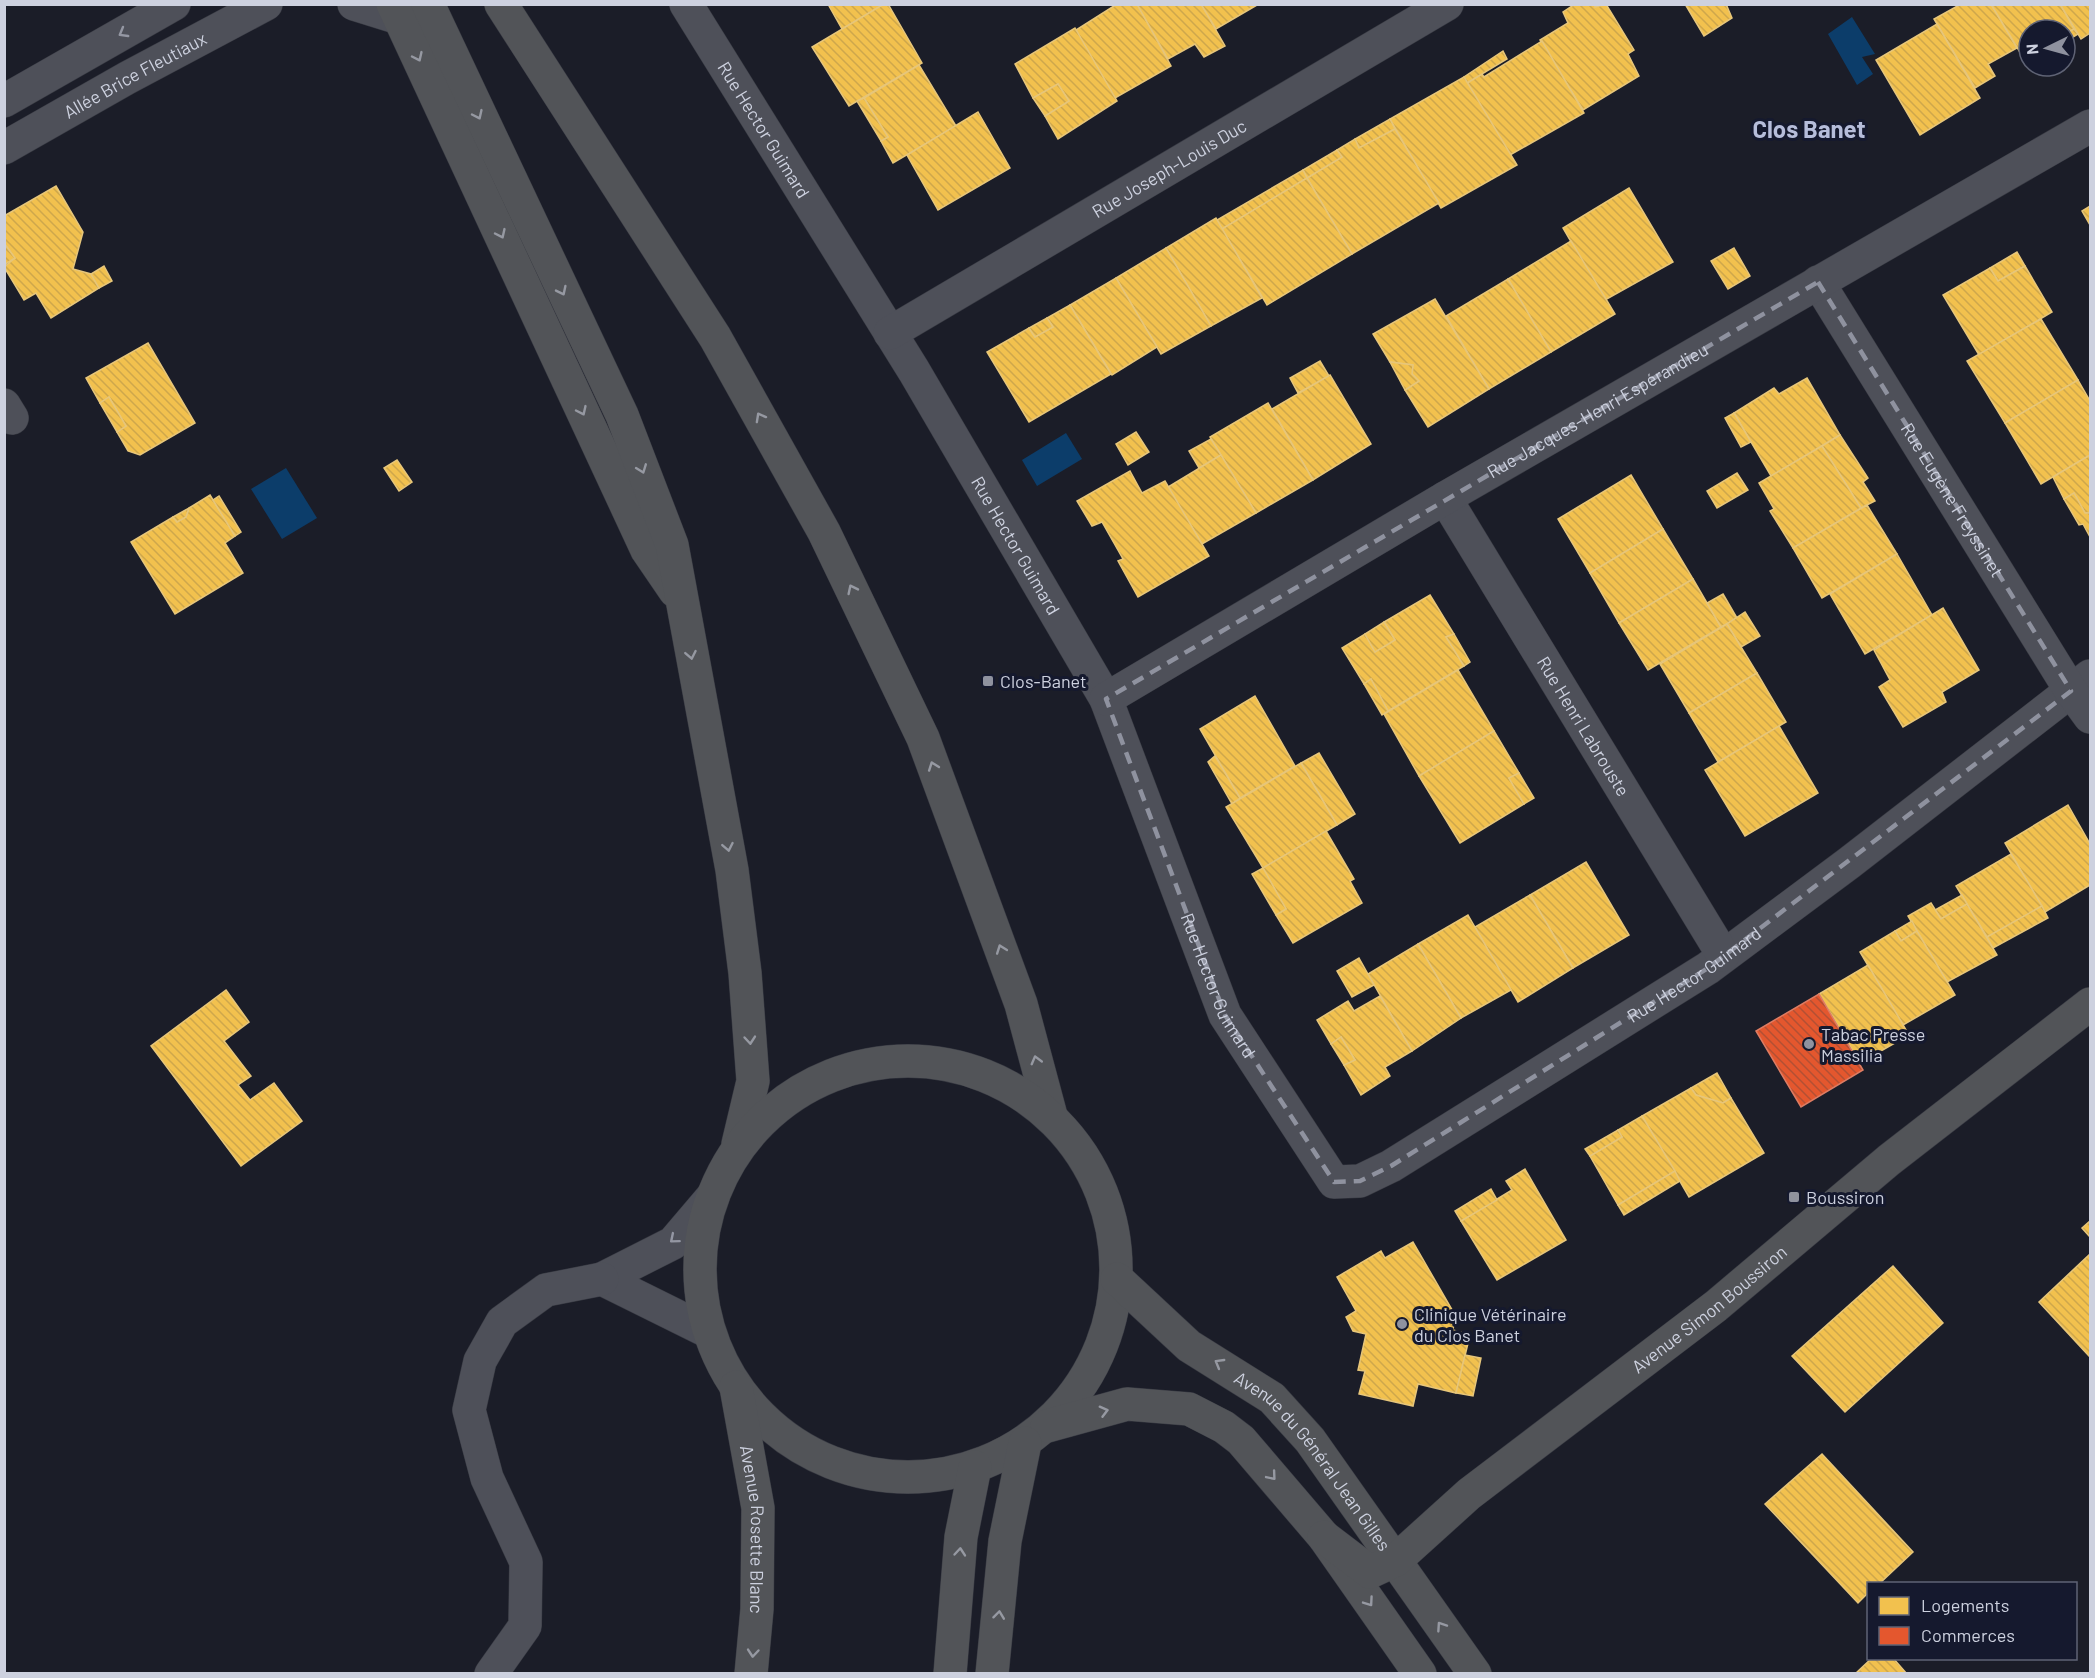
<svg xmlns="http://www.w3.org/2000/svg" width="2095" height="1678" font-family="Barlow,sans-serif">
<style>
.water{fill:#0c3d6a}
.homes{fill:url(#homes-back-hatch);stroke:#e7c67a;stroke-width:1.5}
.shops{fill:url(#shops-back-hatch);stroke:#dd7c63;stroke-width:1.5}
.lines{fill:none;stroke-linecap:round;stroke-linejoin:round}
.street-casing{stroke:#373942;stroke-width:34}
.secondary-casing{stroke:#373942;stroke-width:34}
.street{stroke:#4e5059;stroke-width:33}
.secondary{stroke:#525458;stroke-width:33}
.oneway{stroke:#9497a3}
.oneway2{stroke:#9699a2}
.marked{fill:none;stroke:#8f929f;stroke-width:4.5;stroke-dasharray:12 8;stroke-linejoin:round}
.poi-dot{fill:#8f929f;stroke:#15192e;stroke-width:2}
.labels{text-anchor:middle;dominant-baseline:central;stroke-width:6;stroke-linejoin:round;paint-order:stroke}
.street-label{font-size:18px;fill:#cdd1df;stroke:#15192e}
.poi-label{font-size:18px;fill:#cdd1df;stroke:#15192e;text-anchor:start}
.district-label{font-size:24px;font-weight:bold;fill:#b6bdda;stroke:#15192e}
</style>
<defs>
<pattern id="homes-back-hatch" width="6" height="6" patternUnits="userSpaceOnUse" patternTransform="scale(1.5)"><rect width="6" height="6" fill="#f2c14e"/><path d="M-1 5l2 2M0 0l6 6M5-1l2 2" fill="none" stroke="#cea74c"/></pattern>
<pattern id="shops-back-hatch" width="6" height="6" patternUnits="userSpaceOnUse" patternTransform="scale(1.5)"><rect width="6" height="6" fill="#e4572e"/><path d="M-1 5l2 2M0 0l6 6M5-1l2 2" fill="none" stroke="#b25034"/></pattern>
</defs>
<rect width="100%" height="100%" fill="#1b1d28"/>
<g class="water">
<polygon points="1852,17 1875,54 1862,57 1873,74 1857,85 1828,34"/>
<polygon points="1066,433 1082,459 1037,486 1022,460"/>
<polygon points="286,468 317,518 282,539 251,489"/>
</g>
<g class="homes">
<polygon points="831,4 884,4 842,29 829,6"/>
<polygon points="884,4 888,4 922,63 849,106 812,47"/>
<polygon points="1117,4 1137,4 1171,66 1115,98 1076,30"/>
<polygon points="1137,4 1201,4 1225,46 1204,57 1195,44 1168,59"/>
<polygon points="1201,4 1257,4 1257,5 1216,29"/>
<polygon points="1575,4 1594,4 1595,7 1606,4 1634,50 1628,54 1639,76 1583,110 1540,40 1568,23 1563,12"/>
<polygon points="1685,4 1726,4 1732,18 1704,36"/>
<polygon points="1961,4 1991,4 2017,48 1988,64 1995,76 1975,88 1934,19"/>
<polygon points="1991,4 2060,4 2074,29 2065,34 2065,30 2029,30 2029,56 2024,59"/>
<polygon points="2060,4 2090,4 2090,33 2081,39"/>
<polygon points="1937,24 1980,98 1920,135 1876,60"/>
<polygon points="1075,28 1117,101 1058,139 1045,116 1069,101 1058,84 1033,98 1015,64"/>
<polygon points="2074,29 2078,34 2065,42 2065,34"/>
<polygon points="1542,41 1584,113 1510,155 1467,83 1482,74 1484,77"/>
<polygon points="1503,51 1507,59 1467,83 1464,77"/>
<polygon points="919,65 956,126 893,163 881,141 888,137 864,98"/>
<polygon points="1464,77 1517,165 1441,208 1390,119"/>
<polygon points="1058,84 1069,101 1045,116 1033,98"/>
<polygon points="864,98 888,137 881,141 857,101"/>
<polygon points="978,112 1010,168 938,210 907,155"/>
<polygon points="1390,119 1395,129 1359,148 1355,139"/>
<polygon points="1395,129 1439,203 1352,254 1307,178 1342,157 1337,150 1355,139 1359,148"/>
<polygon points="1337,150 1342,157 1307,178 1303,170"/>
<polygon points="1303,170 1307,178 1222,229 1217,220"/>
<polygon points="1307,178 1352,254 1267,305 1222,229"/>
<polygon points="56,186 83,232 73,269 91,274 99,288 51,318 36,293 24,300 4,267 15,258 4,243 4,216"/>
<polygon points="1629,188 1673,262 1605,300 1563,228"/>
<polygon points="2090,206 2090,225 2082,211"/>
<polygon points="1216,218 1262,298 1211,326 1166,248"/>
<polygon points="1571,241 1615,314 1551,352 1508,279"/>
<polygon points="4,243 15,258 4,265"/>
<polygon points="1166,248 1211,326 1161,354 1116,278"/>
<polygon points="1734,248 1750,276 1728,289 1711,261"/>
<polygon points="2017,252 2025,266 1998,281 1990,268"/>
<polygon points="104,266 112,281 99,288 91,274"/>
<polygon points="2025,266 2052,312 1979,355 1943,295 1990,268 1998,281"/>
<polygon points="1116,278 1157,347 1112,375 1070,305"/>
<polygon points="1508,279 1551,352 1489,389 1446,316"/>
<polygon points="1435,299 1489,389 1428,427 1405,390 1419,381 1412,374 1413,365 1390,362 1373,334"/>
<polygon points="1070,305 1111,374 1029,422 987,352 1029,328 1035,337 1053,327 1047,318"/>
<polygon points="1047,318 1053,327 1035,337 1029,328"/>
<polygon points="2041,319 2078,380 2005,423 1967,361"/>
<polygon points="148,343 195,423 140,455 128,451 117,432 126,426 109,397 100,403 86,378"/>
<polygon points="1320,361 1329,376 1298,393 1290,378"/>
<polygon points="1390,362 1413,365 1412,374 1419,381 1405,390"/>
<polygon points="1330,375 1371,444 1313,480 1272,409"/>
<polygon points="1807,378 1840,435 1771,476 1734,413 1774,388 1779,394"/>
<polygon points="2078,380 2090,401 2090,455 2041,484 2005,423"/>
<polygon points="109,397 126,426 117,432 100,403"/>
<polygon points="1268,403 1313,480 1256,513 1210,437"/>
<polygon points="1734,413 1751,442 1741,447 1725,418"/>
<polygon points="1136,432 1149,452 1128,465 1116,444"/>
<polygon points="1840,435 1868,478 1863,482 1875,501 1861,508 1822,446"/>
<polygon points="1211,439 1221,455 1199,468 1189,451"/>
<polygon points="1822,446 1861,508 1793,548 1770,511 1774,509 1759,483"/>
<polygon points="1221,455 1256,513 1202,544 1168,487"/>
<polygon points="2090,455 2090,513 2085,513 2074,493 2064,499 2053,477"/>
<polygon points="397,460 412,482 399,491 384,468"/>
<polygon points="1130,471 1142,493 1165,481 1209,556 1138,597 1118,561 1123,559 1102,522 1092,526 1077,501"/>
<polygon points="1737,473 1748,490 1717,508 1707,491"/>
<polygon points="1631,475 1663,529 1590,573 1558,519"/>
<polygon points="2074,493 2085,513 2090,513 2090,537 2083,524 2079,525 2064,499"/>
<polygon points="210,495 235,536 225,543 243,573 175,614 131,542 173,517 177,522 186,517 189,508"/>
<polygon points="219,496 241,532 235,536 213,500"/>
<polygon points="1867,505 1897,554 1822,598 1793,548"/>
<polygon points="189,508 186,517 177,522 173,517"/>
<polygon points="1663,529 1693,579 1619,623 1590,573"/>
<polygon points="1897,554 1932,615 1865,654 1830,594"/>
<polygon points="1693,579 1721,627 1648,670 1619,623"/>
<polygon points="1723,594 1737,618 1721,627 1707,603"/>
<polygon points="1430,595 1454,634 1446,637 1464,666 1388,711 1371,679 1364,684 1342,648 1365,634 1375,652 1395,640 1384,622"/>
<polygon points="1943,608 1979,670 1942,692 1946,702 1903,727 1879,687 1890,680 1874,650"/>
<polygon points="1745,612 1760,636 1741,647 1727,624"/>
<polygon points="1384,622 1395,640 1375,652 1365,634"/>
<polygon points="1727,624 1757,673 1689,713 1660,664"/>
<polygon points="1454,634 1470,662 1464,666 1446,637"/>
<polygon points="1458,670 1494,731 1419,776 1384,714"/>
<polygon points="1757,673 1786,722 1718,762 1689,713"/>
<polygon points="1371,679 1388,711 1382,715 1364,684"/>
<polygon points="1255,696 1295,766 1240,798 1200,729"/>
<polygon points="1779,726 1818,793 1745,836 1705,770"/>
<polygon points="1494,731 1519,773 1509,778 1524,804 1460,843 1419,776"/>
<polygon points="1319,753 1355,814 1337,825 1301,763"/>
<polygon points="1215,756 1240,798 1232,804 1208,762"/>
<polygon points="1301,763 1337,825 1263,868 1226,807"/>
<polygon points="1519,773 1534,798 1524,804 1509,778"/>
<polygon points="2068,805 2090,844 2090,885 2045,912 2005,843"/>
<polygon points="1326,831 1354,879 1350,881 1362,903 1293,943 1276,915 1286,909 1263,868"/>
<polygon points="2011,854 2042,906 1987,937 1956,886"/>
<polygon points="1586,862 1629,935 1573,968 1530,895"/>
<polygon points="1263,868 1286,909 1276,915 1252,874"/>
<polygon points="1530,895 1573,968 1518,1002 1475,927"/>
<polygon points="1962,895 1967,904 1941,919 1935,910"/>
<polygon points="1931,903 1941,919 1967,904 1997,955 1947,982 1908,916"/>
<polygon points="2042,906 2048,918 1993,948 1987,937"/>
<polygon points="1468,915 1511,990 1461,1018 1418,944"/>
<polygon points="1912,921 1917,931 1901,941 1895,931"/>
<polygon points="1895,931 1901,941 1917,931 1955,995 1903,1025 1860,952"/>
<polygon points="1418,944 1461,1018 1412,1051 1368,974"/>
<polygon points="1359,958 1374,985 1352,997 1337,971"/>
<polygon points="1868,965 1909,1035 1860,1063 1819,994"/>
<polygon points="226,990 249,1022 224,1041 251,1076 238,1085 250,1100 274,1083 302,1121 241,1166 151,1046"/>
<polygon points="1380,996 1412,1051 1385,1067 1390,1076 1361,1095 1344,1065 1355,1060 1341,1037 1331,1044 1317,1020 1348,1001 1354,1011"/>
<polygon points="1341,1037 1355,1060 1344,1065 1331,1044"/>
<polygon points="1717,1073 1731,1098 1723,1103 1696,1095 1691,1088"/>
<polygon points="1691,1088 1696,1095 1723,1103 1731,1098 1764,1153 1689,1197 1642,1116"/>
<polygon points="1642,1116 1675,1171 1618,1205 1590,1156 1622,1137 1618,1130"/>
<polygon points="1618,1130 1622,1137 1590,1156 1585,1149"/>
<polygon points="1525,1169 1566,1240 1497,1280 1461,1221 1512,1190 1506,1181"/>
<polygon points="1675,1171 1680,1181 1624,1215 1618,1205"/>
<polygon points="1491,1189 1497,1200 1461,1221 1455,1211"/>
<polygon points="2090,1221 2090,1237 2082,1228"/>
<polygon points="1413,1242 1455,1315 1453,1330 1470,1335 1456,1393 1418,1384 1413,1406 1359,1394 1365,1371 1358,1370 1366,1334 1353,1331 1346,1317 1356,1311 1337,1277 1381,1251 1385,1258"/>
<polygon points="2090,1254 2090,1357 2039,1302"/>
<polygon points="1893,1266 1943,1323 1845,1412 1792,1356"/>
<polygon points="1465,1355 1481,1358 1473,1396 1456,1393"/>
<polygon points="1822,1454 1913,1552 1879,1584 1868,1584 1868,1593 1858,1603 1765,1504"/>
<polygon points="1872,1658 1893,1658 1907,1674 1855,1674"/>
</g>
<polygon class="shops" points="1819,994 1863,1070 1801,1107 1756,1031"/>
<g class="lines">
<defs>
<g id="street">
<polyline points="354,4 399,18"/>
<path id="s1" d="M686 4 914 371 1106 699 1225 1015 1334 1182 1360 1181 1391 1166 1708 968 1849 863 2090 676"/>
<polyline points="4,101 174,4"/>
<path id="s2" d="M4 148 127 78 266 4"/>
<path id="s3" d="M1818 282 2071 691 2090 717"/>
<path id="s4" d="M890 333 1447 4"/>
<polyline points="4,405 12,418"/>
<path id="s5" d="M1445 498 1723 955"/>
<path id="s6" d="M1106 699 1445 498 2090 126"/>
<polyline points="709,1332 602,1279 673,1243 713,1196"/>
<polyline points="491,1674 525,1626 526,1562 487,1478 469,1410 480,1361 502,1322 546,1290 602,1279"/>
</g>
<g id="secondary">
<polyline points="393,4 647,550 675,591"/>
<polyline points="428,4 622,415 672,545 732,870 745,973 753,1081 738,1144"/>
<polyline points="501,4 715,337 824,532 923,738 1021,1004 1051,1116"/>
<circle cx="908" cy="1269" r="208"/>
<path id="s7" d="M1117 1279 1189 1346 1272 1398 1310 1440 1475 1674"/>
<path id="s8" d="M736 1387 758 1508 757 1609 751 1674"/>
<polyline points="1047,1426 1127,1404 1189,1409 1224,1427 1241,1440 1324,1537 1420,1674"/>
<path id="s9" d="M1324 1537 1370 1572 1396 1560 1469 1494 1716 1306 1889 1160 2090 1004"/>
<polyline points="950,1674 961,1537 975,1467"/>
<polyline points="992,1674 1005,1541 1025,1443"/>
</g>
</defs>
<use href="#street" class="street-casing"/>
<use href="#secondary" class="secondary-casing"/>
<use href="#street" class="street"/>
<use href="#secondary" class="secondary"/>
</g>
<defs><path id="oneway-chevron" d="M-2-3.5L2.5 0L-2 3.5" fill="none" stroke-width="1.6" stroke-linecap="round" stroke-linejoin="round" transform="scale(1.5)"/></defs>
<g class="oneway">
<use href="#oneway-chevron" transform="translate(123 33) rotate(150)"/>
<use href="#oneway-chevron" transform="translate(674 1239) rotate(140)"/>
</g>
<g class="oneway2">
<use href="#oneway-chevron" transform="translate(418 57) rotate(65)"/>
<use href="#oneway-chevron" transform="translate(478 115) rotate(65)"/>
<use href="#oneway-chevron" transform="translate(501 234) rotate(65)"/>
<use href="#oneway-chevron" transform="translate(562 291) rotate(64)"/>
<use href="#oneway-chevron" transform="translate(582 411) rotate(65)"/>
<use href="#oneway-chevron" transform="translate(760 417) rotate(-119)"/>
<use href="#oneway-chevron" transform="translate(642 469) rotate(69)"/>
<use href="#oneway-chevron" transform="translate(852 589) rotate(-116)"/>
<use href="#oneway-chevron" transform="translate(691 655) rotate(79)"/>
<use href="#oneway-chevron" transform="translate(933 766) rotate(-110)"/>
<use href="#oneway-chevron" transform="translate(728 847) rotate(79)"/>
<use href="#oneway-chevron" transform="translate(1001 949) rotate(-110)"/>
<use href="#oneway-chevron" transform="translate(750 1040) rotate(85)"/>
<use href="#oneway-chevron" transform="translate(1036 1060) rotate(-105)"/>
<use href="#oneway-chevron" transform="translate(1219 1363) rotate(-150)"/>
<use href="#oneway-chevron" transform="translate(1104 1411) rotate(-15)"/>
<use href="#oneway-chevron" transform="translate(1272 1476) rotate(50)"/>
<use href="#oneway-chevron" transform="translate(960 1552) rotate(-85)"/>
<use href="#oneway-chevron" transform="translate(1369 1602) rotate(55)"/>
<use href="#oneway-chevron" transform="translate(999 1615) rotate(-83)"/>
<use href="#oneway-chevron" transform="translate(1441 1626) rotate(-124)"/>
<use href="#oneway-chevron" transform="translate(753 1653) rotate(95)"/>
</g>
<path class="marked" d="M1818 282 2071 691 1708 968 1391 1166 1360 1181 1334 1182 1225 1015 1106 699Z"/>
<g class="poi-dot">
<rect x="982" y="675" width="12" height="12" rx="3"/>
<circle cx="1809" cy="1044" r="6"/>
<rect x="1788" y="1191" width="12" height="12" rx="3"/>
<circle cx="1402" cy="1324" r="6"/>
</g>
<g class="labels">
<g class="street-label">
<text stroke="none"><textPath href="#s2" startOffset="150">Allée Brice Fleutiaux</textPath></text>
<text stroke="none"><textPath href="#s1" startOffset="148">Rue Hector Guimard</textPath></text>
<text stroke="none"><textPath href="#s4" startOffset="324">Rue Joseph-Louis Duc</textPath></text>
<text stroke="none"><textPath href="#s6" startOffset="570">Rue Jacques-Henri Espérandieu</textPath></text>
<text stroke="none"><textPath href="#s3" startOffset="256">Rue Eugène Freyssinet</textPath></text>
<text stroke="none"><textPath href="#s1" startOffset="634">Rue Hector Guimard</textPath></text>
<text stroke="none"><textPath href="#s5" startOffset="267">Rue Henri Labrouste</textPath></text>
<text stroke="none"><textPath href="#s1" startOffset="1768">Rue Hector Guimard</textPath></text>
<text stroke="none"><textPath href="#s1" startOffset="1120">Rue Hector Guimard</textPath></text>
<text stroke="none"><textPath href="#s9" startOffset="488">Avenue Simon Boussiron</textPath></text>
<text stroke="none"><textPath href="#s7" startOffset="270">Avenue du Général Jean Gilles</textPath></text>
<text stroke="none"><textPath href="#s8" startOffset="144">Avenue Rosette Blanc</textPath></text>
</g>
<g class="poi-label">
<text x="1000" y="681">Clos-Banet</text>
<text x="1821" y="1034">Tabac Presse<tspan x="1821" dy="21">Massilia</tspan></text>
<text x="1806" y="1197">Boussiron</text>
<text x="1414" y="1314">Clinique Vétérinaire<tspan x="1414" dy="21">du Clos Banet</tspan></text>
</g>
<g class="district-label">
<text x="1809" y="128">Clos Banet</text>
</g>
</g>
<rect width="2095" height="1678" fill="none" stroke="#cdd1df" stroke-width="12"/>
<rect x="1867" y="1582" width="210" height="78" fill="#15192e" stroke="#5f6375" stroke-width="1.5"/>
<rect x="1879" y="1597" width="30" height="18" fill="#f2c14e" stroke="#5f6375" stroke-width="1.5"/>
<text x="1921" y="1612" font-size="18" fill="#cdd1df">Logements</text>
<rect x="1879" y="1627" width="30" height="18" fill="#e4572e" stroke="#5f6375" stroke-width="1.5"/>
<text x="1921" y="1642" font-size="18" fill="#cdd1df">Commerces</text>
<g transform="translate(2047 48) rotate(265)"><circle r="28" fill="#15192e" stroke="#5f6375" stroke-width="1.5"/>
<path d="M0-4.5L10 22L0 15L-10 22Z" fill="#8f929f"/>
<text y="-9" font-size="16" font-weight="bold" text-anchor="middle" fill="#cdd1df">N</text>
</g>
</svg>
